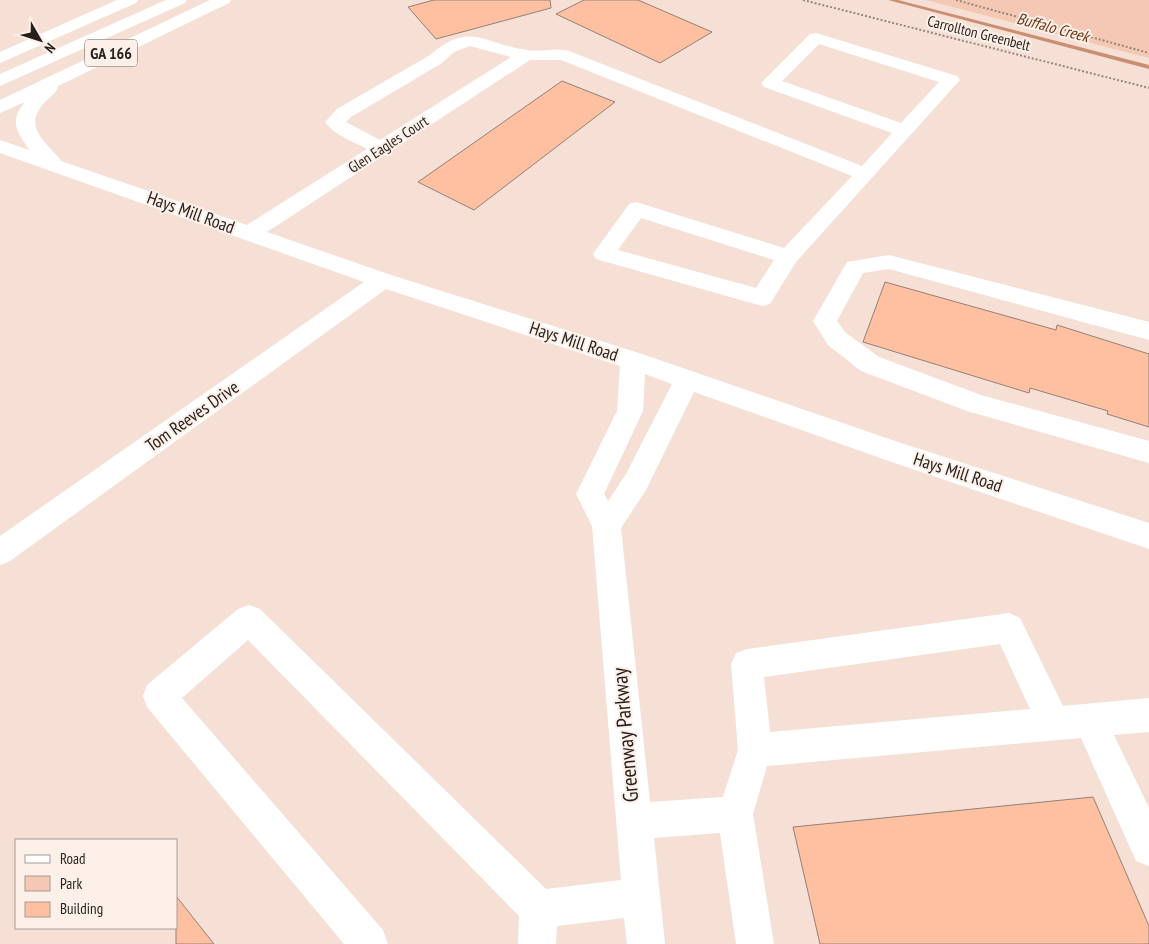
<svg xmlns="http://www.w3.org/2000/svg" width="1149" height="944" font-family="'PT Sans Narrow',sans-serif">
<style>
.green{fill:#f4c8b2}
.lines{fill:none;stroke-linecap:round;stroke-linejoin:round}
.stream{fill:#ca8f71;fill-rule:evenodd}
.building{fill:#fec0a1;stroke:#938076}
.path{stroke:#96877f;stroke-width:2;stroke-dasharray:2 2;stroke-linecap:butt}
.minor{fill:#fff;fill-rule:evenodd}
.major{fill:#fff;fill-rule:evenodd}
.labels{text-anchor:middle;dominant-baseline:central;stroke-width:4;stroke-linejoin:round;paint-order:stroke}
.far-street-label{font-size:15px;fill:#261e1a;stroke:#fcf0e9}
.far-water-label{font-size:16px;font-style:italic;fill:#6d3514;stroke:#fcf0e9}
.shield{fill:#fcf0e9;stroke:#665d58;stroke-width:1}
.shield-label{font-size:16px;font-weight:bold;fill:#261e1a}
.street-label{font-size:18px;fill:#261e1a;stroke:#fcf0e9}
.near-street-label{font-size:21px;fill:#261e1a;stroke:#fcf0e9}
</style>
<rect width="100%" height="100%" fill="#f6e0d6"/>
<polygon class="green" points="926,0 1149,0 1149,58"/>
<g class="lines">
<polygon class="stream" points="888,0 898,0 1149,65 1149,69"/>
</g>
<g class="building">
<polygon points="434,0 550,0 551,8 436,39 408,7"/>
<polygon points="584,0 638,0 712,32 660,63 556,14"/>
<polygon points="562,81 615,102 474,210 418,182"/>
<polygon points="885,282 1056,330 1057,325 1149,354 1149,427 1107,414 1108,411 1030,388 1029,393 863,342"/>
<polygon points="1093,797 1149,926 1149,944 820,944 793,827"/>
<polygon points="176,896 214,944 176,944"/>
</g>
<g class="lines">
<g class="path">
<polyline points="803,0 1149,88"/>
<polyline points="956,0 1149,53"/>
</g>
<g class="minor">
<path d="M816 33 957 76 960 80 796 262 770 304 762 306 596 259 593 254 629 204 636 202 784 248 852 176 561 60H530L267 232 391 275 642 354 898 442 1149 523V549L883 459 694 392 646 490 621 528 650 802 723 797 738 750 731 664 736 653 747 649 1009 613 1020 618 1063 706 1149 698V732L1114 735 1149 808V866L1136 861 1081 738 767 766 753 814 774 944H736L720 833 654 838 665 944H627L624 918 557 926 556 944H518L519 916 248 640 182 698 383 930 388 944H344L147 707 143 696 147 685 238 609 249 605 260 609 546 889 621 880 592 526 576 494 617 411 620 366 386 289 10 561 0 565V536L364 282 0 153V140L247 225 367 149C353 141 335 136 325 122L337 109 430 55C470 20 484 44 527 50 541 52 555 48 569 51L862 166 892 133 764 87 761 83 810 34ZM819 44 939 82 901 123 782 81ZM470 46 511 57 380 140 346 122 351 117 442 63 454 52ZM641 218 774 260 756 288 618 250ZM645 374 672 384 626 474 608 501 604 494 643 411ZM1000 644 1030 709 770 732 764 677Z"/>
<polygon points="889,255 1149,322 1149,340 889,269 863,273 837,321 846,333 879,357 981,395 1149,441 1149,463 967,411 861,371 828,345 813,321 847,262"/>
</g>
<g class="major">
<polygon points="117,0 138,0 136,3 0,63 0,52"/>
<polygon points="166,0 187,0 185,3 0,86 0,74"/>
<path d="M210 0H231L229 3 58 86C57 93 49 98 44 103 21 129 49 143 63 163L60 167C56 168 53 169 48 168 38 164 16 134 16 124 15 115 20 108 25 102L0 113V100Z"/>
</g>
</g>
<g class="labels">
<g class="far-street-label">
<text transform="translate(979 33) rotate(14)">Carrollton Greenbelt</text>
<text transform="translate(388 144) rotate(-33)">Glen Eagles Court</text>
</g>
<g class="far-water-label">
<text transform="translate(1053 27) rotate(15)">Buffalo Creek</text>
</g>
<rect class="shield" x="85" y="39.5" width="52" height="27" rx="4"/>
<g class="shield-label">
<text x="111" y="53">GA 166</text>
</g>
<g class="street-label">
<text transform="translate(191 212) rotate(20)">Hays Mill Road</text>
<text transform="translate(574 341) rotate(18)">Hays Mill Road</text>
<text transform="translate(192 416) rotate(-35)">Tom Reeves Drive</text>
<text transform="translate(958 472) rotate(18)">Hays Mill Road</text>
</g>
<g class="near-street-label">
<text transform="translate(625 735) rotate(-95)">Greenway Parkway</text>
</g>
</g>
<rect x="15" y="839" width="162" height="90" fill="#fcf0e9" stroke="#a69c96"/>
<rect x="25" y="855" width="25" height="8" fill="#ffffff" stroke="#a69c96"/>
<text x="60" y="864" font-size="15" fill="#261e1a">Road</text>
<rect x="25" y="876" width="25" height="15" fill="#f4c8b2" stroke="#a69c96"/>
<text x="60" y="889" font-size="15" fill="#261e1a">Park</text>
<rect x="25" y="902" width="25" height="15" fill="#fec0a1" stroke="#a69c96"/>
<text x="60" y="914" font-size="15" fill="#261e1a">Building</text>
<g transform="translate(40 40) rotate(129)" stroke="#fcf0e9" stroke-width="4" paint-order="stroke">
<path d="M0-4L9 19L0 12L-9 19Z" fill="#261e1a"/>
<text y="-8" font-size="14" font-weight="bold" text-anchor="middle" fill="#261e1a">N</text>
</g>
</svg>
